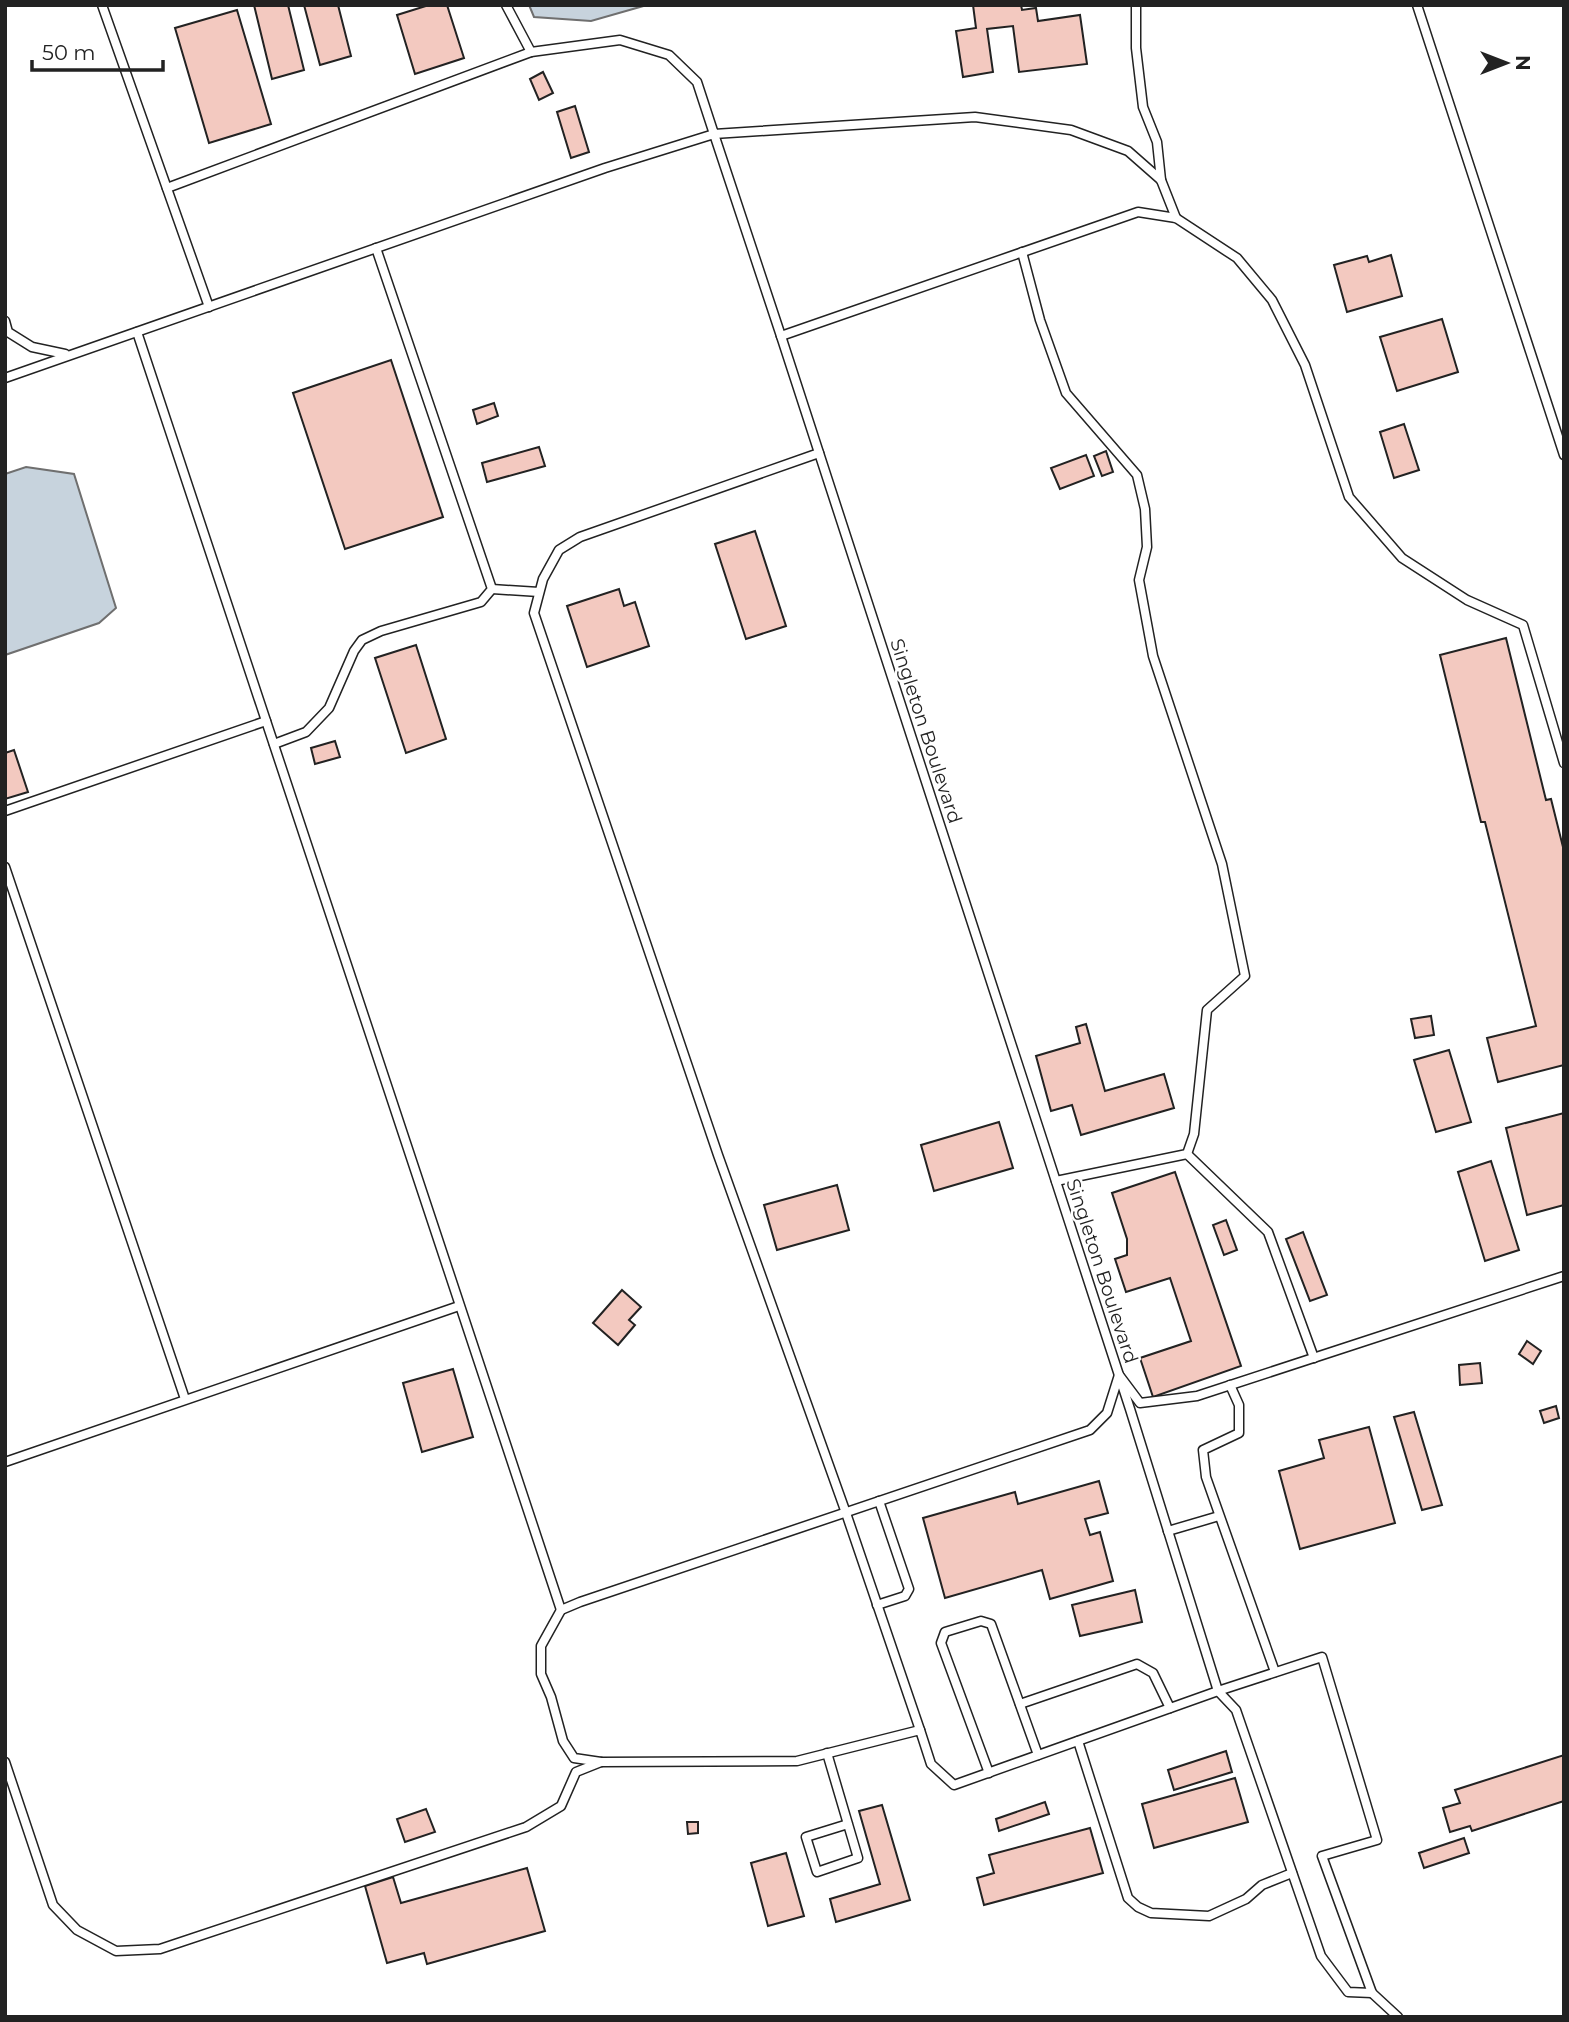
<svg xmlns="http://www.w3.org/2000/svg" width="1569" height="2022" font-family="Montserrat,sans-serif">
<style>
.water{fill:#c7d3dd;stroke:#6f6f6f;stroke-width:2}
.building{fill:#f3c9c0;stroke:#222;stroke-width:2}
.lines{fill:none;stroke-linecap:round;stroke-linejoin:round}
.service-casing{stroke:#222;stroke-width:11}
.service{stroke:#fff;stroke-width:8}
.labels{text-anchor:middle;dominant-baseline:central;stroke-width:5;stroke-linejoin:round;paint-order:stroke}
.street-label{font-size:19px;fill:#222;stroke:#fff}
</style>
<rect width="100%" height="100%" fill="#fff"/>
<g class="water">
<polygon points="529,5 647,5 591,21 534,17"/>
<polygon points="26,467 74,474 116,608 99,623 5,655 5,474"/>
</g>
<g class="building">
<polygon points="254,5 288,5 304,70 272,79"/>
<polygon points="304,5 338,5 351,56 320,65"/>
<polygon points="429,5 447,5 464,58 415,74 397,15"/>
<polygon points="973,5 1021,5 1022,10 1036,8 1038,21 1080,15 1087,64 1019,72 1013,26 987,29 993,72 963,77 956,31 976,28"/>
<polygon points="237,10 271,124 209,143 175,28"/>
<polygon points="543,72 553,93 539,100 530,79"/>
<polygon points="575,106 589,152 571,158 557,112"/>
<polygon points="1391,255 1402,296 1347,312 1334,265 1367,256 1369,262"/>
<polygon points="1442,319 1458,372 1397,391 1380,337"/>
<polygon points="391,360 443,517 345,549 293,393"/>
<polygon points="494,403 498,416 477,424 473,410"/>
<polygon points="1404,424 1419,470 1394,478 1380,432"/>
<polygon points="539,447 545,466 487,482 482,463"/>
<polygon points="1106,451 1113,472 1102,476 1094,456"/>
<polygon points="1086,455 1094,476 1060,489 1051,468"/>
<polygon points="755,531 786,626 746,639 715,544"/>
<polygon points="619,589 624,606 635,602 649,646 587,667 567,606"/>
<polygon points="1506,638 1546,800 1551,799 1564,851 1564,1065 1498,1082 1487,1038 1536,1026 1485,822 1481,822 1440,655"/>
<polygon points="416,645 446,739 406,753 375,658"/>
<polygon points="335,741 340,757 315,764 311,748"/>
<polygon points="14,750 28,792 5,799 5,753"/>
<polygon points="1431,1016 1434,1035 1415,1038 1411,1019"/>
<polygon points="1086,1024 1105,1091 1164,1074 1174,1108 1081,1135 1072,1105 1051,1111 1036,1056 1080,1043 1076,1027"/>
<polygon points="1449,1050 1471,1122 1436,1132 1414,1060"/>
<polygon points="1564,1113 1564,1205 1527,1215 1506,1128"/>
<polygon points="999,1122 1013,1168 934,1191 921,1145"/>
<polygon points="1491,1161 1519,1250 1485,1261 1458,1172"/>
<polygon points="1175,1172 1241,1366 1153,1397 1140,1358 1191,1341 1170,1278 1126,1292 1115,1259 1127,1255 1127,1239 1112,1193"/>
<polygon points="837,1185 849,1230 777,1250 764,1205"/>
<polygon points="1226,1220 1237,1250 1224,1255 1213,1225"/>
<polygon points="1303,1232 1327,1295 1310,1301 1286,1239"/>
<polygon points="622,1290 641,1307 629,1320 635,1325 618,1345 593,1323"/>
<polygon points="1527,1341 1541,1351 1533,1364 1519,1354"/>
<polygon points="1480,1363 1482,1383 1460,1385 1459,1365"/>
<polygon points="453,1369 473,1437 422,1452 403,1383"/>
<polygon points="1556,1406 1559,1418 1544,1423 1540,1411"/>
<polygon points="1414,1412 1442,1505 1422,1510 1394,1417"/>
<polygon points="1369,1427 1395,1523 1300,1549 1279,1471 1324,1458 1319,1440"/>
<polygon points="1099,1481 1108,1513 1085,1519 1090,1535 1100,1532 1113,1581 1050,1599 1042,1570 945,1598 923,1518 1015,1492 1018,1504"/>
<polygon points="1135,1590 1142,1622 1080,1636 1072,1605"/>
<polygon points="1226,1751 1232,1772 1174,1790 1168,1770"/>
<polygon points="1564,1755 1564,1801 1472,1831 1470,1826 1450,1832 1443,1808 1460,1803 1455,1790"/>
<polygon points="1235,1778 1248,1822 1154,1848 1142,1804"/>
<polygon points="1045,1802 1049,1814 999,1831 996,1819"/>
<polygon points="882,1805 910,1900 836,1922 830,1899 880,1884 859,1811"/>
<polygon points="426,1809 435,1832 405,1842 397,1819"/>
<polygon points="687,1822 698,1822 698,1833 688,1834"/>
<polygon points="1090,1828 1103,1873 984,1905 977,1878 994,1873 989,1855"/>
<polygon points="1464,1838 1469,1853 1424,1868 1419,1853"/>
<polygon points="786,1853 804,1916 768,1926 751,1863"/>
<polygon points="527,1868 545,1931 427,1964 424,1953 387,1963 365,1886 393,1877 401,1903"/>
</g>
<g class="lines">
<defs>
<g id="service">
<polyline points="102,5 209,307"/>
<polyline points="506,5 531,52 620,40 669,55 697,82 714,134 975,117 1071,130 1128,151 1161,180 1176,218"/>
<polyline points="1136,5 1136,48 1143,107 1157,142 1161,180"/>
<polyline points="1417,5 1564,455"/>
<polyline points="167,188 531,52"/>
<polyline points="1022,252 1040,320 1066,393 1137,475 1145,509 1147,547 1139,580 1153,656 1222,864 1245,976 1207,1010 1194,1134 1187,1154 1056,1181"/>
<polyline points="5,321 8,332 32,347 65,354"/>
<polyline points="137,332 561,1610"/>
<polyline points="5,378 605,168 714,134 781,336"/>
<polyline points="819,453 580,537 559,550 543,579 534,613 718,1155 846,1513 920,1730"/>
<polyline points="492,589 539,592"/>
<polyline points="274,744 306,732 329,708 354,651 362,640 381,631 481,602 492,589 376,248"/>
<polyline points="5,811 266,721"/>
<polyline points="5,867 185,1399"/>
<polyline points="1187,1154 1268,1232 1314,1358"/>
<polyline points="1230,1385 1239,1405 1239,1433 1203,1450 1206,1477 1275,1672"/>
<polyline points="5,1462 459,1306"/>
<polyline points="1168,1531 1219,1516"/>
<polyline points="877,1605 905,1596 909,1589 879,1501"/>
<polyline points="1020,1704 1137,1664 1153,1673 1170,1708"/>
<polyline points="1078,1741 1128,1898 1138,1907 1151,1913 1209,1916 1246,1899 1262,1885 1292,1873"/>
<polyline points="827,1753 858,1858 817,1872 806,1837 848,1824"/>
<polyline points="5,1762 53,1905 77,1930 116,1951 160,1949 526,1827 561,1806 576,1772 601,1762 797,1761 920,1730 931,1764 954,1785 1218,1691 1236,1710 1321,1956 1348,1992 1372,1993"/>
<polyline points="601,1762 574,1758 563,1741 551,1697 541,1674 541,1646 561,1610 580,1602 1090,1430 1107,1413 1119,1375 1140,1403 1197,1396 1564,1276"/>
<polyline points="989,1773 941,1643 945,1632 981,1621 991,1624 1038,1755"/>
<polyline points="1398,2017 1372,1993 1322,1856 1377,1840 1322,1657 1218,1691 1130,1409 781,336 1138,212 1176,218 1237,258 1272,300 1305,365 1349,497 1402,558 1467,600 1523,625 1564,763"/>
</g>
</defs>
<use href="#service" class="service-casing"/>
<use href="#service" class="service"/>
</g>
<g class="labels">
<g class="street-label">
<text transform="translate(926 731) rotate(72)">Singleton Boulevard</text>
<text transform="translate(1102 1271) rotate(72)">Singleton Boulevard</text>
</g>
</g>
<rect width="1569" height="2022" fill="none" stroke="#222222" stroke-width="14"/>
<g transform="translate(1506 63) rotate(90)" stroke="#ffffff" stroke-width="5" paint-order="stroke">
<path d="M0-5L12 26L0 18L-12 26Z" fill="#222222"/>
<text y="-10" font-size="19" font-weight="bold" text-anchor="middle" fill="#222222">N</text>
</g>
<path d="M32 60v10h131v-10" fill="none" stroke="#222222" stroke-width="3.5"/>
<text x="42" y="60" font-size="21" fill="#222222" stroke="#ffffff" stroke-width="5" paint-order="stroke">50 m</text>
</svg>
